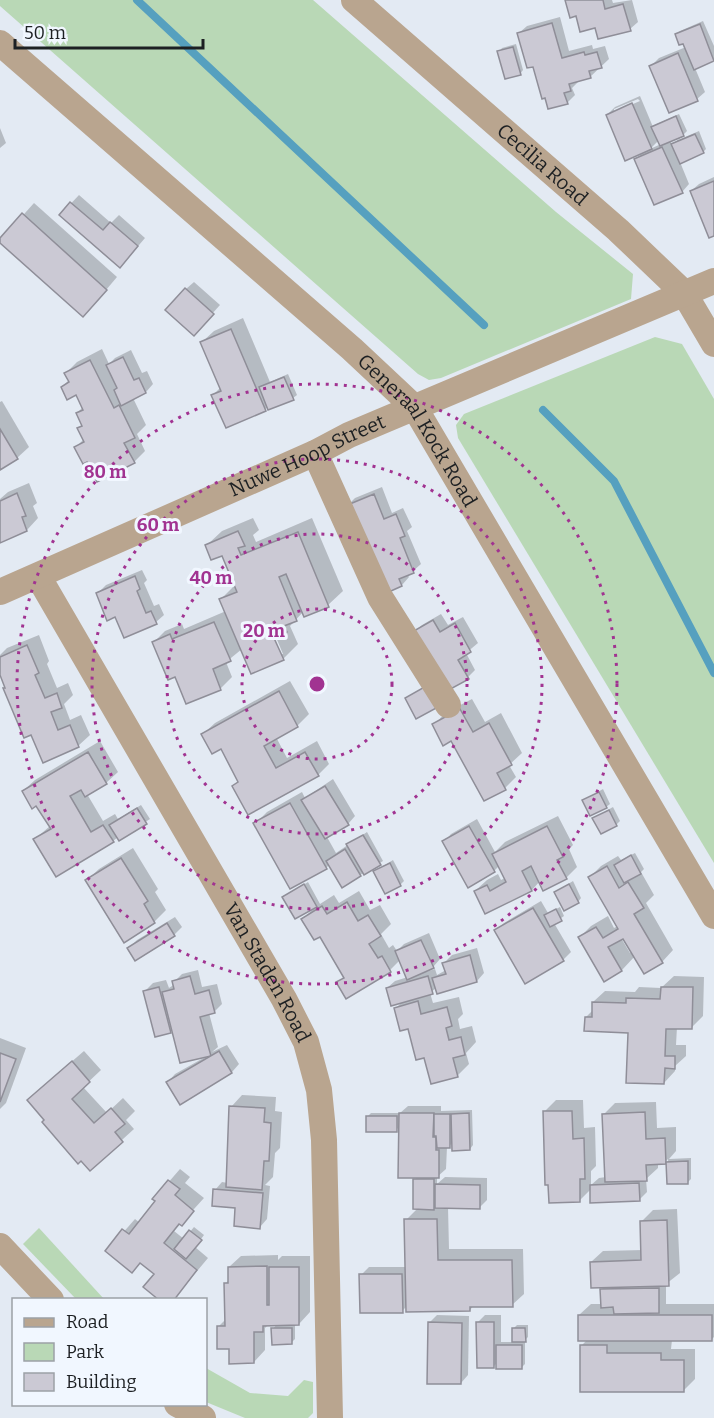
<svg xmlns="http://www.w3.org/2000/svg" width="714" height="1418" font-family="Bitter,serif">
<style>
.green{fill:#b9d8b6}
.shadow{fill:#0003;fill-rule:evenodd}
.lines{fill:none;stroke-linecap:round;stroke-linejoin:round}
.stream{stroke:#56a0bf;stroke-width:8}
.building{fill:#cbc9d4;stroke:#8f8e98;stroke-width:1.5}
.minor{stroke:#b9a58f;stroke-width:26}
.ring{fill:none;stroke:#a13391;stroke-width:3;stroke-dasharray:3 6}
.labels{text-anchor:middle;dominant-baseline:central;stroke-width:6;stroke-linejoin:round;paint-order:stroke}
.street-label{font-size:20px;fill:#1d2023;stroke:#f1f7ff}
.centre{fill:#a13391;stroke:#f1f7ff;stroke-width:3}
.ring-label{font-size:18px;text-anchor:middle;font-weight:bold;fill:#a13391;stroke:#f1f7ff;stroke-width:6;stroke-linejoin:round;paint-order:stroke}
</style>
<rect width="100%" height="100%" fill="#e3eaf3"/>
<g class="green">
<polygon points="0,0 313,0 556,212 633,274 631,299 441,378 429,380 418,374 0,6"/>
<polygon points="655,337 682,344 714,399 714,863 458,438 456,425 464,414"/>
<polygon points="39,1228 104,1299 76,1299 23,1244"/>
<polygon points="206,1368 250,1393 288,1396 304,1380 313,1382 313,1413 308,1418 245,1418 206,1402"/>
</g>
<g class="shadow">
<polygon points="566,0 612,0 613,3 632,0 638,22 630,29 596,26 577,14"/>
<polygon points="560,17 569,51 592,45 593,49 605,46 609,59 590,77 577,80 578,82 572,88 575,95 567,103 534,65 519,33 527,26"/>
<polygon points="703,21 714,46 714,60 695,68 705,92 697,99 651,66 659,58 686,47 676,35 680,31"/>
<polygon points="516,44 523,70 520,74 499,52 502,48"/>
<path d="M640 96 653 127 657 124 679 114 687 131 678 140 699 131 706 149 703 152 680 162 689 184 682 192 636 159 644 151 607 115 615 107ZM638 99 640 101 614 112V109ZM682 136 672 145 670 140ZM659 140 661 144 650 149Z"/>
<polygon points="0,128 6,143 0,148"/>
<polygon points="714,177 714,234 691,191 699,184"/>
<polygon points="79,195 111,223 119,215 145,238 128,258 61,214"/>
<polygon points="34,203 117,277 95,303 0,241"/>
<polygon points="194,282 220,305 201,326 186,289"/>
<polygon points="243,318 270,382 288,374 297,395 293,398 269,407 226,427 213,395 221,387 202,342 214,331"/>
<polygon points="102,349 109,364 115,358 131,350 142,373 147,371 153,384 146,392 133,398 146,425 137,434 145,451 134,462 76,447 84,439 78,429 83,424 77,413 83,407 76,393 62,387 69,380 66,373 77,362"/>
<polygon points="2,401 29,447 17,458 0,468 0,402"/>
<polygon points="29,483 37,503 33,506 38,518 27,530 0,541 0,499 8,492"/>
<polygon points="382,487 392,513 403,508 412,527 407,531 421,564 413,571 407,574 409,577 402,585 347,506 355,498"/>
<path d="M253 518 259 530 253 535 256 542 312 518 343 591 328 605 303 612 290 626 298 644 283 659 242 649 226 662 232 677 221 688 187 702 176 675 154 642 165 631 182 624 184 629 226 611 221 599 235 585 222 554 207 545 222 531ZM273 630 283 654H280L270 631Z"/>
<polygon points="142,570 147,580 144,583 154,606 159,604 164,615 156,622 116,615 98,593 106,585"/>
<polygon points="441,614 448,625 463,617 478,643 466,653 475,670 468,677 414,632 422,625"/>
<polygon points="39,635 49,661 47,664 57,688 68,683 73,695 64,704 70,720 81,715 90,735 78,746 32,733 0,673 0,655 7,648"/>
<polygon points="290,681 309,714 297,726 276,737 287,758 317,741 329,764 318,775 234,786 239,780 221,747 203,734 215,723"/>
<polygon points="472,699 485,722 501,713 522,753 509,765 516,777 505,788 434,725 445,713"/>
<polygon points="100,741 118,772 106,783 87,794 103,821 115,814 118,819 141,805 150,819 119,839 118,837 113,841 35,839 50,826 37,804 23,791 35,780"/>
<polygon points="333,779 355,816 348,824 327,837 336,853 367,832 383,861 342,886 330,864 326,868 255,824 267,812 302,792 305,798"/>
<polygon points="603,789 610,804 606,807 584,800"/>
<polygon points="613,807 620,821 616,825 594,818"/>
<polygon points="558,816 573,845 569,849 577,867 566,878 540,881 532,890 486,912 475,891 487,880 498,874 501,880 505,878 499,866 494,871 444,842 451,834 477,819 495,852 505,842"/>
<polygon points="133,848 158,889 155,892 166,910 154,922 124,941 87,880 99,869"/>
<path d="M635 853 644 869 641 872 654 895 646 903 673 950 662 962 635 956 622 970 604 980 580 937 591 926 608 916 614 928 618 926 590 877 601 866 618 856 621 860ZM624 937 633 952 630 953 621 938Z"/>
<polygon points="393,860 404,881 400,885 375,871"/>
<polygon points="573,881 581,898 578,902 555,892"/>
<polygon points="308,882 320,904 334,895 339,903 359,891 370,910 380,905 391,924 381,934 389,948 393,945 397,951 404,944 429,933 440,959 433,967 426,970 426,972 435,969 437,975 446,970 444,963 452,955 477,948 484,973 477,981 436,988 430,993 433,1003 459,997 463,1014 458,1019 460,1029 472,1026 476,1042 466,1053 469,1064 457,1076 425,1056 396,1008 403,1001 387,988 395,981 408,977 400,960 390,970 347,997 338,982 345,976 320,934 303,919 314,908 284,897"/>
<polygon points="541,901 548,913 560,907 564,916 554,923 571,952 563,960 496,931 504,923"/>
<polygon points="175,917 182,927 174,935 129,948 137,940"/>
<polygon points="198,970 202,987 217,984 222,1004 214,1012 209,1013 218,1047 212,1052 227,1045 239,1064 232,1072 180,1103 168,1082 175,1074 207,1056 173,1029 170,1032 145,991 153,983 166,980 169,988 175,984 174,982 182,974"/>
<polygon points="674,976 704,977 703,1016 691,1028 677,1027 676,1045 686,1045 686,1056 675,1066 675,1071 664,1083 629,1031 586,1017 593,1010 593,1002 605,991 635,992 639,987 661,988"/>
<polygon points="0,1038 26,1048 6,1103 0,1109"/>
<polygon points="84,1051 101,1070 83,1087 107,1113 123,1098 135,1111 126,1120 134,1129 90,1169 46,1120 40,1089"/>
<polygon points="242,1095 276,1097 275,1111 282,1112 280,1148 275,1153 273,1177 265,1185 270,1186 267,1219 260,1227 237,1206 215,1190 222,1182 228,1183 231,1107"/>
<polygon points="556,1100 583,1100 584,1128 595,1127 596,1166 591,1171 591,1185 599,1178 606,1177 603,1115 615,1103 656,1102 657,1128 676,1127 676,1151 669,1159 691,1158 691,1179 688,1182 669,1183 668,1159 665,1162 658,1163 658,1168 646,1179 647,1192 639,1200 591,1189 580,1200 544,1112"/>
<polygon points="408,1106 441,1106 441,1111 472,1110 473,1145 470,1149 453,1143 447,1147 446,1169 437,1177 437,1184 445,1177 487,1178 487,1200 479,1208 448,1207 449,1249 523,1249 524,1294 512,1305 474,1305 470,1310 407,1306 402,1311 361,1275 369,1267 406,1267 406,1220 418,1208 415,1180 418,1176 400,1126 396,1130 367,1117 371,1113 400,1113"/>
<polygon points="180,1169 190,1177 185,1183 204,1198 174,1231 184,1239 194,1227 204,1235 195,1247 208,1258 173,1300 156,1274 141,1262 132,1271 107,1251 135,1219 140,1223 157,1201 154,1199"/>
<polygon points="677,1209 680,1273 666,1284 666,1304 714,1304 714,1337 711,1340 672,1340 671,1349 695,1349 695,1379 684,1390 582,1345 587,1340 579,1315 591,1304 602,1304 602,1289 605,1286 591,1262 603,1251 643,1250 642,1221 653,1210"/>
<polygon points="278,1255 278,1260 282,1256 310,1256 310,1312 299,1324 295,1324 295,1339 291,1343 273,1329 277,1324 269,1324 265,1328 265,1350 254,1362 231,1348 218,1327 226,1319 226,1283 229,1280 229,1267 241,1256"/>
<polygon points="437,1315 469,1316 468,1375 461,1383 429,1323"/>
<polygon points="485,1315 501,1315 501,1342 514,1342 513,1329 517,1325 528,1325 528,1337 525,1340 525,1364 522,1367 497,1363 493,1367 478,1322"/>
</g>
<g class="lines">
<g class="stream">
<polyline points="137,0 484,325"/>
<polyline points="543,410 614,481 714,673"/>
</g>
</g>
<g class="building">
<polygon points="565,0 603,0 605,9 623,4 631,31 598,39 595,28 580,32 576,16 570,18"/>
<polygon points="552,23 562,58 584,52 585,55 597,52 602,68 589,71 591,78 569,84 571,91 564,93 568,104 548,109 545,98 542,99 533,67 527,68 517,33"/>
<polygon points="700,24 714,61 694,70 683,44 679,45 675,34"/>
<polygon points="513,47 521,75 505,79 497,51"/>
<polygon points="678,53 698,101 669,113 649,66"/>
<polygon points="632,103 652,149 625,161 606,115"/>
<polygon points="676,116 684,136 660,146 651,127"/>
<polygon points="695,134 704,153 680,164 671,144"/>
<polygon points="662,147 683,193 654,205 634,159"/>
<polygon points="714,181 714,236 709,238 690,191"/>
<polygon points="70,202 103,230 110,222 138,246 120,268 59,215"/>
<polygon points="22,213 107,290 83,317 0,243 0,238"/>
<polygon points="185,288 214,314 194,336 165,310"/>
<polygon points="231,329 266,411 226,428 211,395 221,391 200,342"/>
<polygon points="123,357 134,380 139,378 146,393 121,406 114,390 117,388 106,365"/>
<polygon points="90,360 114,408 119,405 135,438 124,443 135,463 97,482 87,462 83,464 74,447 84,442 77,428 82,426 76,413 83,410 76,395 67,400 61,387 69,382 64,373"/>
<polygon points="284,377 294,400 268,410 259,387"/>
<polygon points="0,429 18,459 0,470"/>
<polygon points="17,493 26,516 22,517 27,531 0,543 0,501"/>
<polygon points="374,494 384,519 396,514 405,536 400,538 414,573 399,579 402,586 382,595 345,506"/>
<polygon points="238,531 245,546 238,548 241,555 298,532 329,607 304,617 286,574 279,577 297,621 284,626 287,632 274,638 284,660 251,674 219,599 237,592 222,556 211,560 205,545"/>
<polygon points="135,576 140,589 137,591 146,613 151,611 157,624 124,638 115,617 107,621 96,593"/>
<polygon points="433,620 440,632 455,623 471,652 458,660 469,679 445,692 412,632"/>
<polygon points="214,622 231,661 213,669 221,690 186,704 175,677 168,680 152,642 170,634 172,639"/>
<polygon points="27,645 39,673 35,675 45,698 57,693 62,708 51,712 58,730 70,725 79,747 43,763 31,735 24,738 3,688 5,688 0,675 0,657"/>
<polygon points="428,685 440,706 416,719 405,698"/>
<polygon points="279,691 298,727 264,746 276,768 305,752 319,776 248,815 232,786 238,782 221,749 212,754 201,734"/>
<polygon points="460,709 473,732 489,723 512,765 497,773 506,790 484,801 451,741 443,746 432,724"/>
<polygon points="88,752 107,784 85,797 81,790 70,796 91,832 103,825 114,842 56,877 33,839 51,829 36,806 32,809 22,791"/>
<polygon points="325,786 349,825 325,839 301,800"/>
<polygon points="599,792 607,808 590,816 582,800"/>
<polygon points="290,803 327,869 290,889 253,823"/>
<polygon points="137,808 147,824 119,841 109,825"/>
<polygon points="609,810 617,826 601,834 592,818"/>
<polygon points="469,826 495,872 468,888 442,841"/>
<polygon points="547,826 563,857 557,860 567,879 543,891 531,866 522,871 532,891 485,914 474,891 487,885 490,891 506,882 492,854"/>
<polygon points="363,835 381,865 364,875 346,844"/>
<polygon points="345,849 361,876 342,888 326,861"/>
<polygon points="631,855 641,874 624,883 614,865"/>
<polygon points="121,858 148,901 144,904 155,923 124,943 85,880"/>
<polygon points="390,863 401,886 385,894 373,871"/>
<polygon points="607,866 619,888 628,882 644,908 634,914 663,963 644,974 623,939 608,947 622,971 604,982 578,937 596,927 603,938 618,929 588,877"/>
<polygon points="304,884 317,907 295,919 282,897"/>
<polygon points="569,884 579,903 564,911 554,892"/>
<polygon points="347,902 358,921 368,915 381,936 369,944 378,958 382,956 391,972 346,999 336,982 344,978 320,937 314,940 301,919 322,906 327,914"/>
<polygon points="533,908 564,961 525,984 494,930"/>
<polygon points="556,909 562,921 550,927 544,915"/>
<polygon points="167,923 175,936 135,961 127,948"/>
<polygon points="421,940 434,968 407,980 395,951"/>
<polygon points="470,955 477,982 437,994 432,978 446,974 442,963"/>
<polygon points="190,976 195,994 209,990 215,1013 200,1017 211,1056 180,1063 162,992 174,989 172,981"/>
<polygon points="428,976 433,994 391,1006 386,988"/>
<polygon points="159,987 171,1033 155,1037 143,991"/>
<polygon points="661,987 693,987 692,1029 666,1029 665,1056 675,1056 675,1069 665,1068 664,1084 626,1083 628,1033 584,1031 585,1017 592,1017 592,1002 626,1003 626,998 660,999"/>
<polygon points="418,1001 421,1014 447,1007 452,1026 446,1028 449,1040 461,1037 465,1055 453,1058 458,1077 431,1084 424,1058 416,1060 408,1029 400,1031 394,1008"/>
<polygon points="219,1051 232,1073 180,1105 166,1082"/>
<polygon points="0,1053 16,1059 0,1102"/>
<polygon points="72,1061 90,1082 72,1099 94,1123 111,1108 125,1124 115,1132 123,1142 90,1171 81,1161 78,1164 42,1122 44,1120 27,1100"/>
<polygon points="229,1106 265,1108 264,1122 271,1123 269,1161 264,1161 262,1190 226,1187"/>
<polygon points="543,1111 572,1111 573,1139 584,1138 585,1179 580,1179 580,1202 549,1203 548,1185 545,1185"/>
<polygon points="645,1112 646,1139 665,1138 666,1164 646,1165 647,1181 605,1182 602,1114"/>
<polygon points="399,1113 434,1113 433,1137 436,1137 436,1150 439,1150 439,1178 398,1178"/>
<polygon points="469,1113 470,1150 452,1151 451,1114"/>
<polygon points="434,1114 450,1114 450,1148 437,1148 436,1136 434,1136"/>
<rect x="366" y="1116" width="31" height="16"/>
<polygon points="688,1161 688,1184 667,1184 666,1162"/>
<polygon points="413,1179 434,1179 434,1210 413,1209"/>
<polygon points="168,1180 180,1189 175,1195 194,1211 182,1226 179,1224 164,1243 197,1270 174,1300 159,1300 143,1287 154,1274 140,1263 132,1273 105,1251 122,1229 129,1234 155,1201 152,1199"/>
<polygon points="639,1183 640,1201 590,1203 590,1185"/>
<polygon points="435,1184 480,1185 480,1209 435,1208"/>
<polygon points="213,1189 263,1193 260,1229 234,1226 235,1208 212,1206"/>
<polygon points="404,1219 437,1219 438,1260 512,1260 513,1307 470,1307 470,1311 406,1312"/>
<polygon points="667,1220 669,1286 591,1288 590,1262 641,1260 640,1221"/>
<polygon points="189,1230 202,1240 186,1259 174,1249"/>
<polygon points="267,1266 267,1305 269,1305 269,1267 299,1267 299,1325 263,1326 263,1332 254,1332 254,1363 229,1364 229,1349 217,1349 217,1326 225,1326 224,1283 228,1283 228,1267"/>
<polygon points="359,1274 402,1274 403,1313 360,1313"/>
<polygon points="659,1288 659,1313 614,1314 613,1307 601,1308 600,1289"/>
<rect x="578" y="1315" width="134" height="26"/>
<polygon points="428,1322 462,1323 461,1384 427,1384"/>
<polygon points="476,1322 494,1322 494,1368 477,1368"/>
<polygon points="271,1328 292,1328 292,1344 272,1345"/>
<polygon points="512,1328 525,1328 526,1342 512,1342"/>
<rect x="496" y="1345" width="26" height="24"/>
<polygon points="580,1345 607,1345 607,1353 661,1353 661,1360 684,1360 684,1392 580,1392"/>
</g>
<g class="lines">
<g class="minor">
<path id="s1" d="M354 0 618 230 684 293 714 344"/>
<path id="s2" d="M0 43 352 349 415 408 714 916"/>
<polyline points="315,453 380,597 448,705"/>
<path id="s3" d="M38 576 284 999 306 1042 319 1090 324 1140 330 1418"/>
<path id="s4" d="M0 592 315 453 349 435 714 281"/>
<polyline points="0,1246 51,1300"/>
<polyline points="177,1404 203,1418"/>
</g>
</g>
<g class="ring">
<circle cx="317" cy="684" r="75"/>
<circle cx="317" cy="684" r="150"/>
<circle cx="317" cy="684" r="225"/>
<circle cx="317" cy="684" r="300"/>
</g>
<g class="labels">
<g class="street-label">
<text stroke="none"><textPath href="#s1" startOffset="250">Cecilia Road</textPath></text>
<text stroke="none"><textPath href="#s2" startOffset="572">Generaal Kock Road</textPath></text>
<text stroke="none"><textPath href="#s4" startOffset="336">Nuwe Hoop Street</textPath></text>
<text stroke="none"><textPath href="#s3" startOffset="458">Van Staden Road</textPath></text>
</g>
</g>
<circle cx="317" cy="684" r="9" class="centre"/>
<g class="ring-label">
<text x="105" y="478">80 m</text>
<text x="158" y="531">60 m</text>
<text x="211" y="584">40 m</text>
<text x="264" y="637">20 m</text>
</g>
<rect x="12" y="1298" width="195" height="108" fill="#f1f7ff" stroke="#9ca1a7" stroke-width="1.5"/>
<rect x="24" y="1318" width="30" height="9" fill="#b9a58f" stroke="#9ca1a7" stroke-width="1.5"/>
<text x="66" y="1328" font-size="18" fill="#1d2023">Road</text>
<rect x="24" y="1343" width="30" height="18" fill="#b9d8b6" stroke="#9ca1a7" stroke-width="1.5"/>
<text x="66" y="1358" font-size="18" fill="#1d2023">Park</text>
<rect x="24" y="1373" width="30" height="18" fill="#cbc9d4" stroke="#9ca1a7" stroke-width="1.5"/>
<text x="66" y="1388" font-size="18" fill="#1d2023">Building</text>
<path d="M15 39v9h188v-9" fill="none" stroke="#1d2023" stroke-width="3"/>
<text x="24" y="39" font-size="18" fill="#1d2023" stroke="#f1f7ff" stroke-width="4.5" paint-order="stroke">50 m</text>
</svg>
